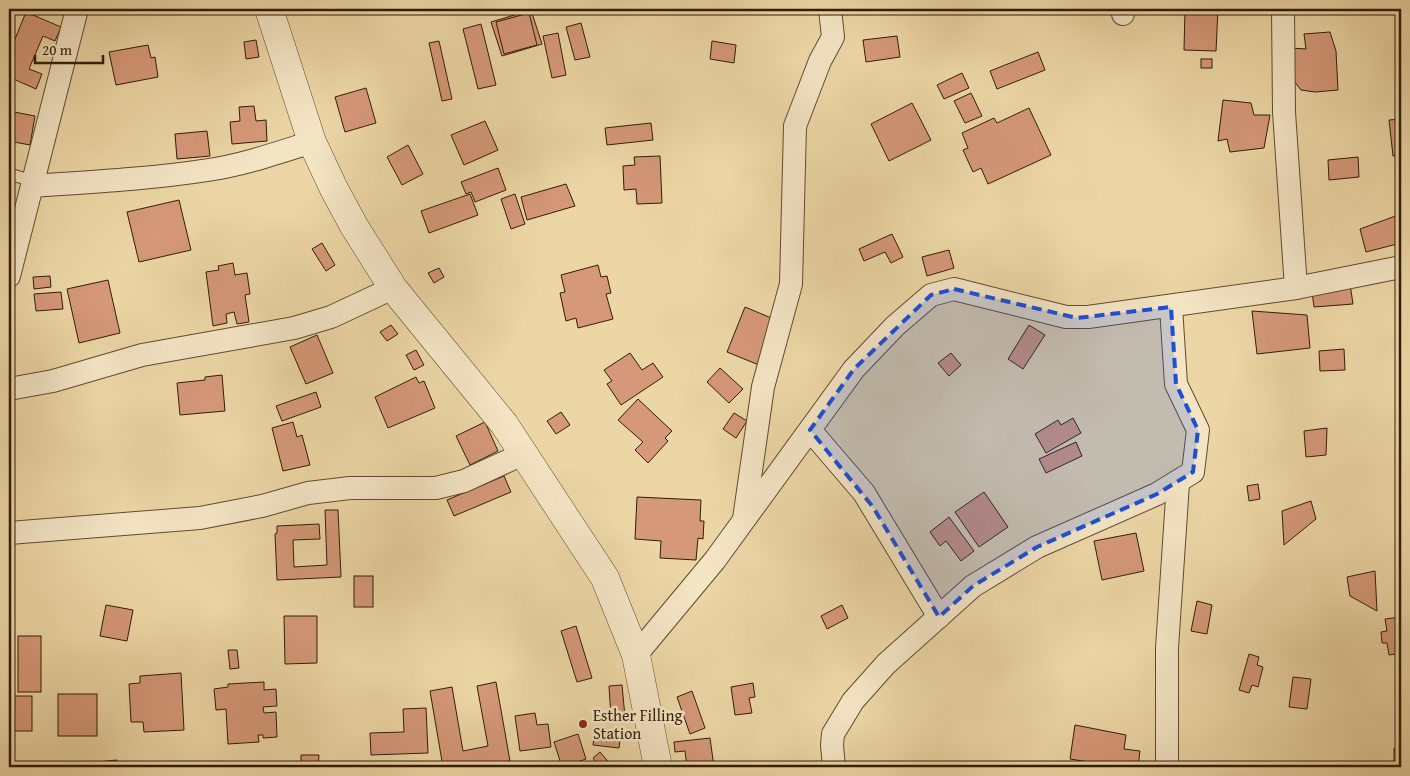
<svg xmlns="http://www.w3.org/2000/svg" width="1410" height="776" font-family="'Gentium Book Plus',serif">
<style>
.building{fill:#d59879;stroke:#311d05}
.lines{fill:none;stroke-linecap:round;stroke-linejoin:round}
.service-casing{stroke:#604b2d;stroke-width:13}
.minor-casing{stroke:#604b2d;stroke-width:24}
.tertiary-casing{stroke:#604b2d;stroke-width:29}
.service{stroke:#f3e4c4;stroke-width:11}
.minor{stroke:#f3e4c4;stroke-width:22}
.tertiary{stroke:#f3e4c4;stroke-width:28}
.marked{fill:#1d4ed8;fill-opacity:0.2;stroke:#1d4ed8;stroke-width:4;stroke-dasharray:10 6;stroke-linejoin:round}
.poi-dot{fill:#8f2418;stroke:#f3e4c4;stroke-width:2}
.labels{text-anchor:middle;dominant-baseline:central;stroke-width:5;stroke-linejoin:round;paint-order:stroke}
.poi-label{font-size:16px;fill:#311d05;stroke:#f3e4c4;text-anchor:start}
</style>
<rect width="100%" height="100%" fill="#ecd6a5"/>
<filter id="stains"><feTurbulence type="fractalNoise" baseFrequency=".004" numOctaves="4"/><feColorMatrix values="0 0 0 0 .2 0 0 0 0 .09 0 0 0 0 .02 0 0 0 .5 -.17"/></filter>
<radialGradient id="worn" r=".72"><stop offset=".6" stop-color="#630" stop-opacity="0"/><stop offset="1" stop-color="#630" stop-opacity=".3"/></radialGradient>
<g class="building">
<polygon points="1185,9 1218,9 1216,51 1184,50"/>
<polygon points="531,10 542,44 502,56 491,22"/>
<polygon points="26,12 61,27 55,41 43,36 29,69 42,74 36,89 9,77 9,54"/>
<polygon points="529,13 537,45 504,54 496,22"/>
<polygon points="9,21 15,24 9,38"/>
<polygon points="581,23 590,57 575,60 566,27"/>
<polygon points="481,24 496,85 478,89 463,29"/>
<polygon points="1330,32 1336,51 1338,90 1315,92 1301,90 1290,76 1291,48 1306,49 1304,34"/>
<polygon points="558,33 566,75 552,78 543,36"/>
<polygon points="897,36 900,57 866,62 863,40"/>
<polygon points="256,40 259,57 246,59 244,42"/>
<polygon points="439,41 452,99 442,101 429,43"/>
<polygon points="712,41 736,45 734,63 710,59"/>
<polygon points="148,45 151,58 155,57 158,77 116,85 109,52"/>
<polygon points="1038,52 1045,70 997,89 990,71"/>
<rect x="1201" y="59" width="11" height="9"/>
<polygon points="962,73 969,88 944,99 937,85"/>
<polygon points="366,88 376,123 345,132 335,97"/>
<polygon points="971,93 982,116 965,123 954,101"/>
<polygon points="1223,100 1251,103 1254,115 1270,115 1264,148 1230,152 1227,139 1218,141"/>
<polygon points="912,103 931,140 889,161 871,124"/>
<polygon points="254,106 256,121 266,120 267,141 232,144 230,122 240,121 239,107"/>
<polygon points="1029,108 1051,155 988,184 981,168 973,172 963,150 968,148 962,133 994,118 997,123"/>
<polygon points="9,111 35,116 30,145 9,141"/>
<polygon points="1401,119 1401,155 1393,156 1389,120"/>
<polygon points="485,121 498,150 464,165 451,135"/>
<polygon points="651,123 653,140 607,145 605,128"/>
<polygon points="207,131 210,156 177,159 175,134"/>
<polygon points="408,145 423,174 402,185 387,157"/>
<polygon points="660,156 662,203 637,204 636,189 624,190 623,166 635,165 634,157"/>
<polygon points="1358,157 1359,177 1329,180 1328,160"/>
<polygon points="498,168 506,190 475,202 471,192 466,194 461,182"/>
<polygon points="566,184 575,206 527,220 521,197"/>
<polygon points="470,194 478,215 429,233 421,211"/>
<polygon points="515,194 525,224 511,229 501,199"/>
<polygon points="179,200 191,250 139,262 127,212"/>
<polygon points="1401,214 1401,243 1366,252 1360,229"/>
<polygon points="892,234 903,257 891,263 885,252 864,261 859,249"/>
<polygon points="322,243 335,265 326,271 312,249"/>
<polygon points="949,250 954,268 927,276 922,257"/>
<polygon points="233,263 235,275 247,273 250,294 245,295 249,322 237,324 234,312 226,314 227,323 213,326 206,272 219,270 218,266"/>
<polygon points="598,265 601,277 607,276 611,293 606,294 613,319 578,328 576,318 566,321 560,293 565,292 561,275"/>
<polygon points="439,268 444,277 434,283 428,273"/>
<polygon points="50,276 51,287 34,289 33,277"/>
<polygon points="108,280 120,333 79,343 67,289"/>
<polygon points="1350,284 1353,304 1314,307 1312,292"/>
<polygon points="61,292 63,309 36,311 34,294"/>
<polygon points="745,307 776,320 759,365 727,352"/>
<polygon points="1252,311 1307,315 1310,348 1257,354"/>
<polygon points="391,325 398,334 387,341 380,332"/>
<polygon points="1029,325 1045,335 1023,369 1008,359"/>
<polygon points="317,335 333,373 306,384 290,347"/>
<polygon points="1344,349 1345,370 1320,371 1319,351"/>
<polygon points="416,350 424,365 414,370 406,355"/>
<polygon points="630,353 642,370 653,363 663,377 621,405 607,384 612,381 604,370"/>
<polygon points="951,353 961,365 949,376 938,363"/>
<polygon points="720,368 743,389 729,403 707,382"/>
<polygon points="222,375 225,411 180,415 177,383 205,380 205,377"/>
<polygon points="416,377 419,383 424,381 435,408 388,428 375,397"/>
<polygon points="316,392 321,407 282,421 276,406"/>
<polygon points="638,399 672,431 665,438 668,441 648,463 635,450 643,442 618,420"/>
<polygon points="561,412 570,425 556,434 547,421"/>
<polygon points="734,413 747,421 736,438 723,429"/>
<polygon points="1073,418 1081,433 1046,453 1035,434 1058,420 1061,425"/>
<polygon points="293,422 297,437 302,435 310,465 283,471 272,428"/>
<polygon points="485,422 498,451 470,465 456,436"/>
<polygon points="1327,428 1326,455 1306,457 1304,431"/>
<polygon points="1076,442 1082,456 1046,473 1039,459"/>
<polygon points="504,476 511,492 454,516 447,500"/>
<polygon points="1258,484 1260,499 1249,501 1247,486"/>
<polygon points="984,492 1008,527 979,547 955,512"/>
<polygon points="1401,496 1401,551 1399,552 1398,497"/>
<polygon points="637,497 701,500 700,521 704,521 703,539 698,538 696,560 660,558 661,541 635,539"/>
<polygon points="1311,501 1316,519 1284,545 1282,511"/>
<polygon points="325,510 338,510 341,577 277,580 275,534 277,533 277,526 319,524 320,539 293,540 294,567 327,565"/>
<polygon points="949,517 974,551 961,561 946,541 940,546 930,532"/>
<polygon points="1136,533 1144,571 1102,580 1094,541"/>
<polygon points="1375,571 1377,611 1350,596 1347,577"/>
<rect x="354" y="576" width="19" height="31"/>
<polygon points="1197,601 1212,605 1207,634 1191,631"/>
<polygon points="106,605 133,610 127,641 100,636"/>
<polygon points="842,605 848,618 827,629 821,616"/>
<polygon points="284,616 317,616 317,663 285,664"/>
<polygon points="1401,617 1401,657 1401,653 1389,655 1387,643 1382,643 1381,632 1387,631 1385,619"/>
<polygon points="576,626 592,678 577,682 561,631"/>
<rect x="18" y="636" width="23" height="56"/>
<polygon points="228,650 237,650 239,668 230,669"/>
<polygon points="1249,654 1259,657 1257,665 1263,667 1258,687 1252,685 1249,693 1239,690"/>
<polygon points="181,673 184,730 144,732 143,722 131,722 129,684 140,683 140,676"/>
<polygon points="1293,677 1311,679 1307,709 1289,707"/>
<polygon points="264,682 264,690 276,689 277,706 263,707 264,713 276,712 277,737 263,738 263,735 258,735 259,742 228,744 226,709 216,710 214,689 228,687 228,684"/>
<polygon points="496,682 510,761 478,767 443,767 430,691 452,687 463,751 488,746 477,686"/>
<polygon points="753,683 755,697 749,698 752,713 735,715 731,687"/>
<polygon points="622,685 625,717 611,718 609,686"/>
<polygon points="692,691 705,728 690,734 677,697"/>
<rect x="58" y="694" width="39" height="42"/>
<rect x="9" y="696" width="23" height="35"/>
<polygon points="426,708 428,753 371,755 370,733 404,732 403,709"/>
<polygon points="535,713 537,725 548,724 551,747 520,751 515,716"/>
<polygon points="1075,725 1126,735 1124,749 1140,751 1138,767 1119,767 1070,759"/>
<polygon points="595,731 621,733 619,748 593,745"/>
<polygon points="578,734 586,759 562,767 554,742"/>
<polygon points="710,738 714,767 687,767 685,751 675,752 674,742"/>
<rect x="1394" y="749" width="7" height="18"/>
<polygon points="600,752 611,765 608,767 600,767 593,758"/>
<polygon points="301,755 319,755 318,767 301,767"/>
<polygon points="117,760 118,767 75,767 75,764"/>
<polygon points="683,762 684,767 673,767 672,763"/>
</g>
<g class="lines">
<defs>
<polyline id="service" points="9,174 33,181"/>
<g id="minor">
<polyline points="1283,9 1284,112 1296,288"/>
<polyline points="1123,14 1124,9"/>
<path d="M32 186C91 182 150 179 208 170 243 165 277 153 312 142"/>
<polyline points="9,276 77,9"/>
<polyline points="9,389 53,381 142,355 294,328 331,317 393,288"/>
<polyline points="810,430 864,493 939,617"/>
<polyline points="744,519 763,387 791,284 795,126 820,61 833,37 830,9"/>
<polyline points="9,533 200,518 262,506 308,493 350,488 436,488 464,481 523,454"/>
<polyline points="636,655 715,560 854,369 895,326 931,295 954,289 1066,317 1088,317 1296,288 1401,267"/>
<polyline points="834,767 832,745 833,734 853,701 886,664 973,586 1037,547 1157,494 1193,472 1198,430 1176,384 1171,307"/>
<polyline points="1167,767 1167,648 1178,483"/>
</g>
<polyline id="tertiary" points="269,9 312,142 334,189 354,226 393,288 504,424 605,578 636,655 658,767"/>
</defs>
<use href="#service" class="service-casing"/>
<use href="#minor" class="minor-casing"/>
<use href="#tertiary" class="tertiary-casing"/>
<use href="#service" class="service"/>
<use href="#minor" class="minor"/>
<use href="#tertiary" class="tertiary"/>
</g>
<path class="marked" d="M954 289 1077 318 1171 307 1176 384 1198 430 1193 472 1157 494 1037 547 973 586 939 617 873 507 810 430 854 369 931 295Z"/>
<circle class="poi-dot" cx="583" cy="724" r="5"/>
<g class="labels">
<g class="poi-label">
<text x="593" y="715">Esther Filling<tspan x="593" dy="18">Station</tspan></text>
</g>
</g>
<rect width="1410" height="776" fill="none" stroke="#ecd6a5" stroke-width="30"/>
<rect x="10" y="10" width="1390" height="756" fill="none" stroke="#311d05" stroke-width="2.5"/>
<rect x="15" y="15" width="1380" height="746" fill="none" stroke="#311d05"/>
<path d="M35 55v8h68v-8" fill="none" stroke="#311d05" stroke-width="2.5"/>
<text x="42" y="55" font-size="15" fill="#311d05" stroke="#f3e4c4" stroke-width="4" paint-order="stroke">20 m</text>
<rect width="100%" height="100%" filter="url(#stains)"/>
<rect width="100%" height="100%" fill="url(#worn)"/>
</svg>
